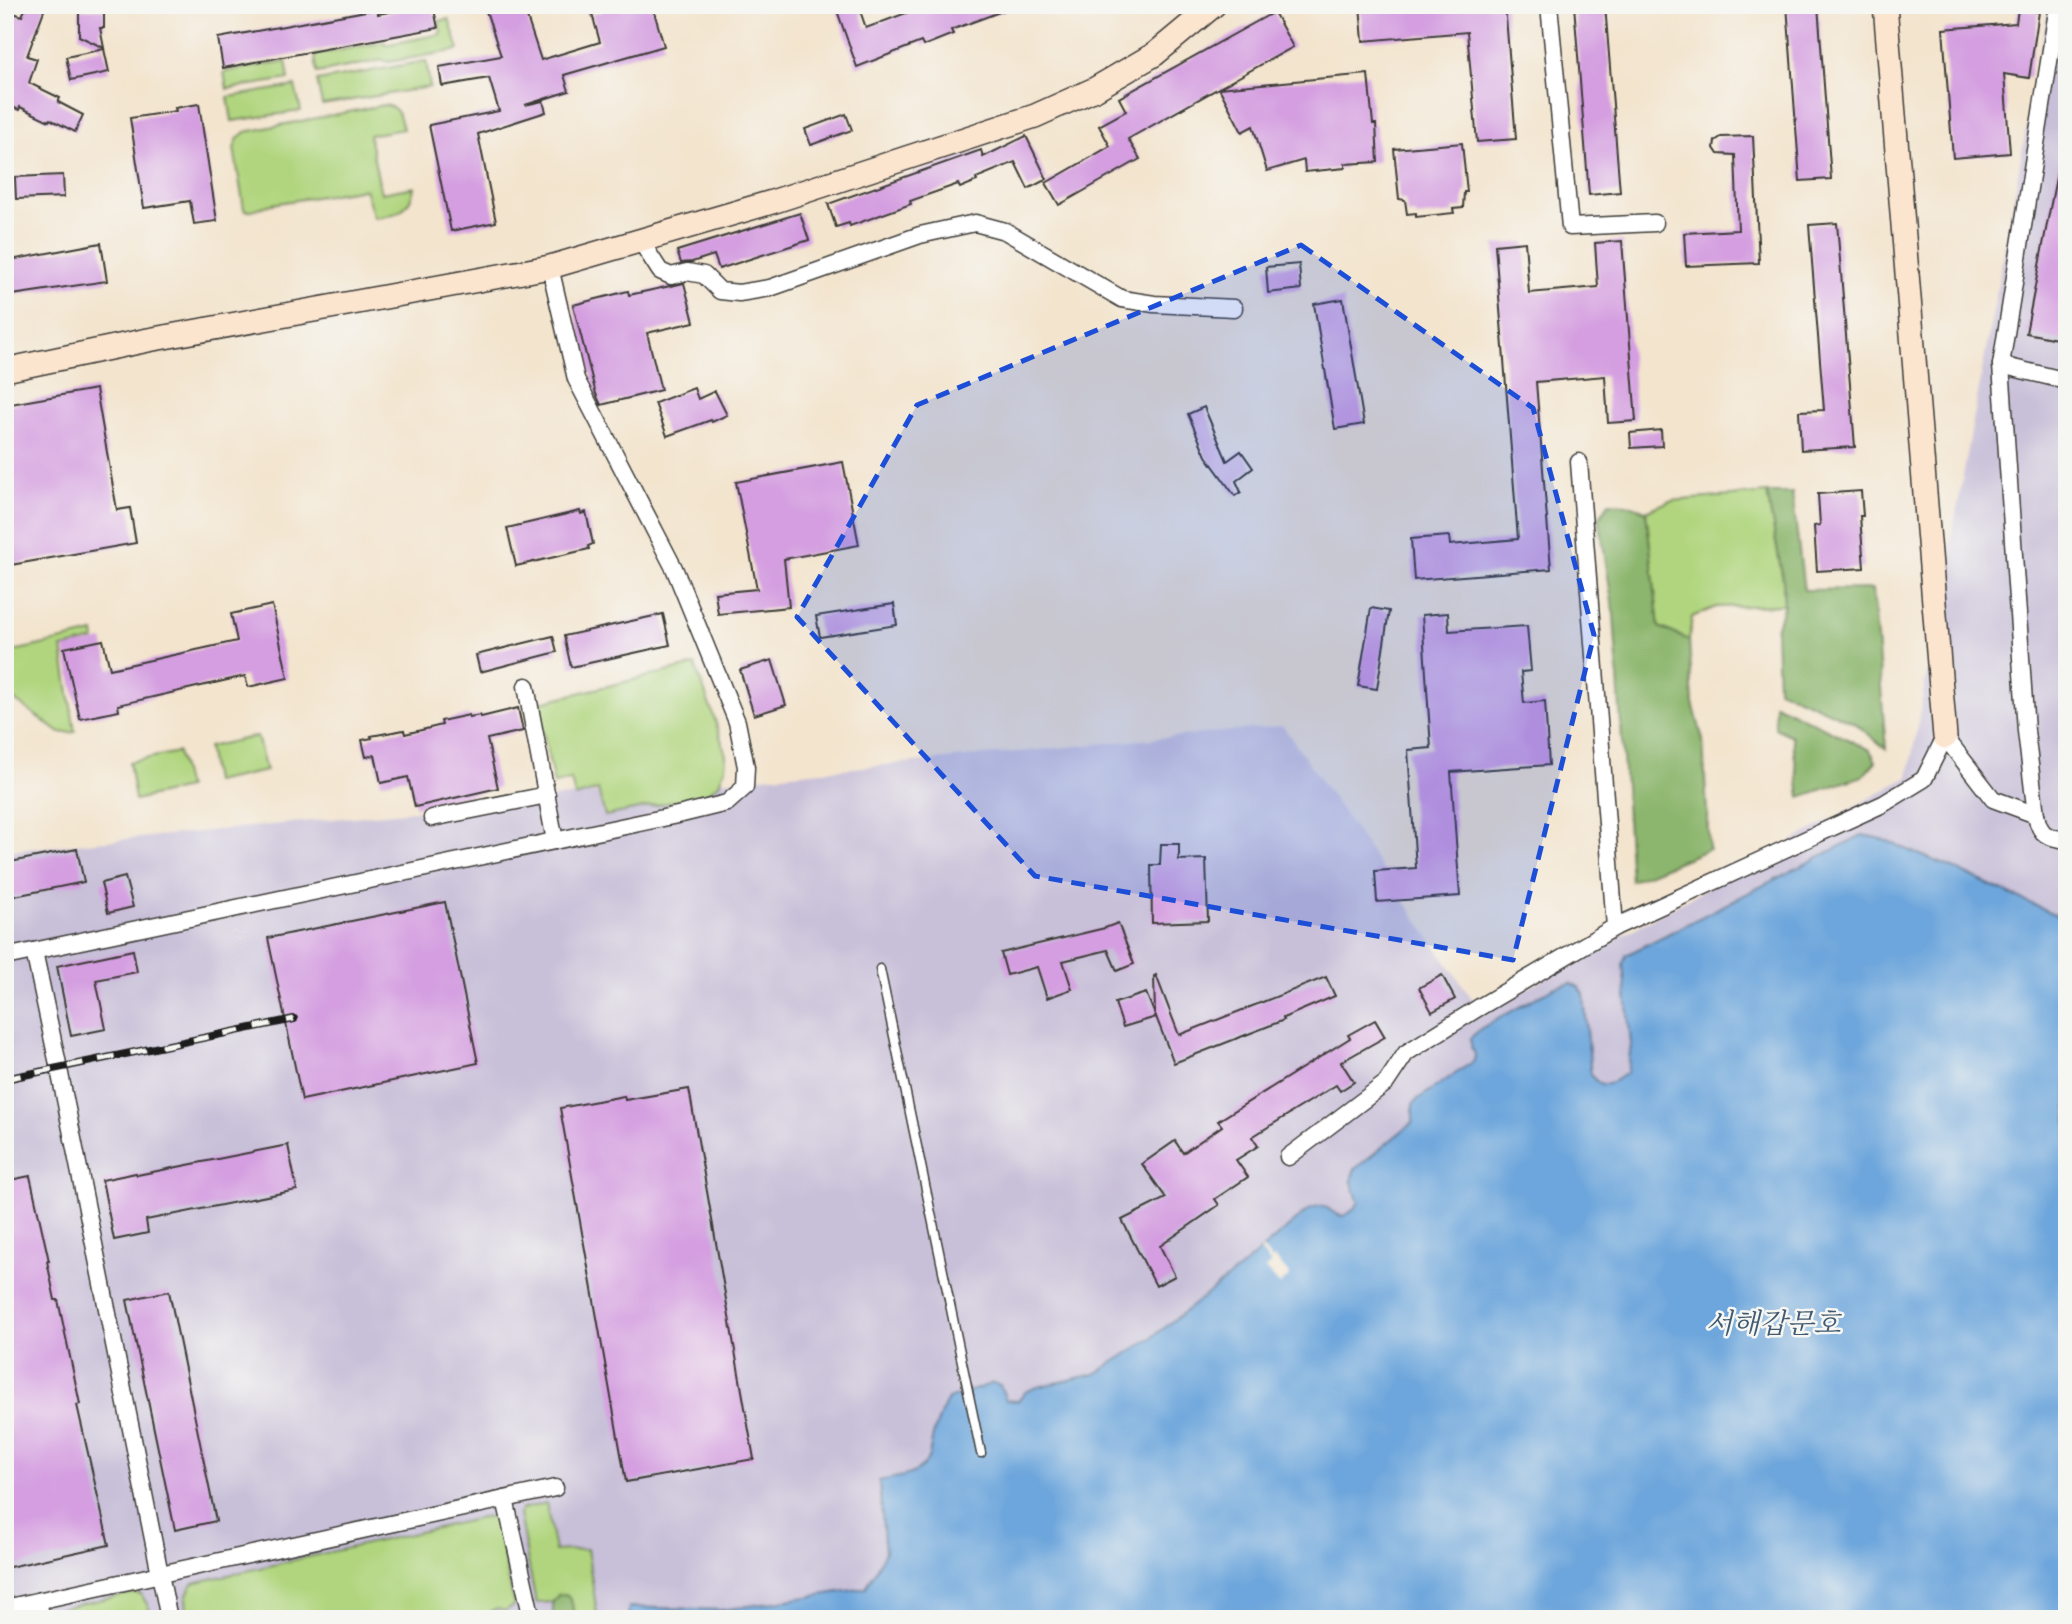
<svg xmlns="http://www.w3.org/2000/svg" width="2072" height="1624" font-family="'Old Standard TT','Noto Serif KR',serif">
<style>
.industrial{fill:#c8bfd8}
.green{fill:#b0d57e;stroke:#66784d;stroke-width:2}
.forest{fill:#8cb66d;stroke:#546944;stroke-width:2}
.water{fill:#6da6dc;stroke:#44617c;stroke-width:2}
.pier{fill:#f3e4cd}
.building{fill:#d49ee0}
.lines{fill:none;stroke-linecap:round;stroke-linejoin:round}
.lane-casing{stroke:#3c3a37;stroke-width:11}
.street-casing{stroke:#3c3a37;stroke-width:19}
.secondary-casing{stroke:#3c3a37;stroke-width:26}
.lane{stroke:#fff;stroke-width:8}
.street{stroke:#fff;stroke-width:16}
.secondary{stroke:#fce5cf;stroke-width:23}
.rail-casing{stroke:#1c1c1c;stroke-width:8}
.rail{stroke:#f6f6f2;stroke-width:5;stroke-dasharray:16;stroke-linecap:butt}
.marked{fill:#1d4ed8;fill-opacity:0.2;stroke:#1d4ed8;stroke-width:5;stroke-dasharray:14 9;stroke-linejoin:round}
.labels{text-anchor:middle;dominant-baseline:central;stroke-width:5;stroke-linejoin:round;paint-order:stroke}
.water-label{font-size:28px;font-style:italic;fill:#405a72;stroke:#f6f6f2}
</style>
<rect width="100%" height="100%" fill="#f6f6f2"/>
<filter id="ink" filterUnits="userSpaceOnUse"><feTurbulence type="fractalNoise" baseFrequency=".0143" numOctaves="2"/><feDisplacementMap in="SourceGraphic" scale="14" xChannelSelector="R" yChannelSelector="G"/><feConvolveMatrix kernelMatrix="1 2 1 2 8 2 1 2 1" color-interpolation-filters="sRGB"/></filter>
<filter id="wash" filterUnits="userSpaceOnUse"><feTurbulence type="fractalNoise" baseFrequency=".00686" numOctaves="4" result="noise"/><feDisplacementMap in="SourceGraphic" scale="28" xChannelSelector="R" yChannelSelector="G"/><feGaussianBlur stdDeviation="1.57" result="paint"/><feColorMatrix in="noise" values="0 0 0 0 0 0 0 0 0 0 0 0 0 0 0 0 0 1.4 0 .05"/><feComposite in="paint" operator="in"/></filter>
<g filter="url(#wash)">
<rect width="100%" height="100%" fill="#f3e4cd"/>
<polygon class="industrial" points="2049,5 2067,5 2067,920 1955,869 1879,838 1862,835 1635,949 1623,964 1631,1045 1627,1073 1612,1082 1601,1085 1591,1076 1584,995 1571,983 1552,989 1480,1029 1474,1061 1418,1099 1412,1105 1413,1122 1367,1158 1350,1185 1359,1202 1353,1210 1343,1216 1336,1215 1328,1207 1318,1205 1308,1210 1238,1270 1137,1347 1185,1619 5,1619 5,851 1283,726 1482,1013 1908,777"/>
<g class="green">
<polygon points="449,19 459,50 388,62 383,60 317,73 315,55 384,42 385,45 441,34 439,21"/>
<polygon points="286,61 289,79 227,89 224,72"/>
<polygon points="426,61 430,87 322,105 317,81"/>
<polygon points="295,86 301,111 232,121 228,97"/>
<path d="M384 105C400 107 399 116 403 129L369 135 381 193 414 187C411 210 395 216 374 218L365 189 272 204 248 211 244 209 234 148 238 138 245 132Z"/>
<polygon points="1767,493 1783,580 1784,605 1716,607 1692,617 1689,640 1659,627 1646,511 1670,501"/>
<polygon points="94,633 95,640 62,648 75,732 60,733 5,693 5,653"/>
<polygon points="695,665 715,720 726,755 725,768 719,784 705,795 605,816 598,790 575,797 571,780 554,784 537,703"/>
<polygon points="257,736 266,771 214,782 208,747"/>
<polygon points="178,752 187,788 135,800 129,762"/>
<polygon points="546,1503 555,1551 587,1549 598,1619 575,1619 571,1599 558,1595 553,1602 536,1603 519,1514 522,1509"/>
<polygon points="493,1517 497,1523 514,1605 505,1611 498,1609 491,1611 492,1619 187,1619 186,1596 193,1583 481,1518"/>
<polygon points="133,1593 141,1594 148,1606 152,1619 58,1619 60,1608"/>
</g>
<g class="forest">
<polygon points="1767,493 1792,493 1804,590 1873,589 1886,749 1855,723 1778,689 1776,629 1784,605 1783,580"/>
<polygon points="1609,503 1627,504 1646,511 1659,627 1689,640 1693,703 1703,740 1709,849 1631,881 1614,615 1599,518"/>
<polygon points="1775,704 1870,750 1876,761 1863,776 1800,797 1792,736 1775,728"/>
<polygon points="566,1594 571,1599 575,1619 553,1619 553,1602 558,1595"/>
</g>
<path class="water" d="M1862 835 1879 838 1955 869 2067 920V1619H628L629 1607 722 1610 866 1588 885 1552 879 1481C892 1478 913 1476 922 1467 931 1459 930 1446 933 1435 937 1422 942 1410 948 1399L993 1383 1000 1385 1006 1400 1018 1401 1025 1392 1037 1387 1095 1374 1151 1338 1238 1270 1308 1210C1331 1199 1325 1213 1343 1216L1353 1210 1359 1202C1354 1188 1348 1183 1355 1169L1413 1122V1104L1418 1099 1474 1061 1475 1054 1471 1047V1038L1480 1029 1553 988 1571 983 1579 987 1584 994 1591 1076 1601 1085 1612 1082 1627 1073 1631 1045 1623 964 1626 955Z"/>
<polygon class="pier" points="1262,1249 1272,1260 1275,1258 1290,1275 1280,1285 1265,1269 1271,1264 1260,1251"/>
<g id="blocks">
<g class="building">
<polygon points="27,5 46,5 27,56 37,59 29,83 60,98 58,102 83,115 75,132 50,119 49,121 20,107 19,110 5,104 5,10 22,16"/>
<polygon points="409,5 433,5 438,28 223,68 218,38 377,9 378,14 410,8"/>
<polygon points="484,5 523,5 541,60 600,42 592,14 603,11 602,5 652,5 664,46 564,75 569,91 525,105 543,101 546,112 478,134 496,222 451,231 429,125 499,111 489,78 442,86 439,67 501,56"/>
<polygon points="835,5 858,5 866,28 909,12 906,5 1013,7 951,30 953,34 923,46 921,42 857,67"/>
<polygon points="1360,5 1505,5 1516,139 1477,142 1467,32 1363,41"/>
<polygon points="1574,5 1605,5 1620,192 1589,195"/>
<polygon points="1787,5 1818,5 1831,179 1800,181"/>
<polygon points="79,9 104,9 104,28 100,28 104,48 79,36"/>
<polygon points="2018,9 2039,12 2029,78 2004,74 2010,153 1953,158 1943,29 2016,23"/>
<polygon points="1274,12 1293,47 1219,88 1368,74 1373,124 1376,124 1378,162 1345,164 1345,168 1305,172 1304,160 1267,171 1253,126 1242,132 1219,88 1128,139 1140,159 1059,205 1046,183 1110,146 1099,126 1126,111 1119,98"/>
<polygon points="104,49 109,72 71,80 66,57"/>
<polygon points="199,104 217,221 194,224 190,201 144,208 130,118 176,111 175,108"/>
<polygon points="846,114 852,130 811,145 805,129"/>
<polygon points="1026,136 1047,179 1028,189 1015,162 976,178 977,181 960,188 958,184 910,201 911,204 850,226 849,223 836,227 828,204 981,150 983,157"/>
<polygon points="1753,136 1759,263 1686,266 1684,233 1738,230 1735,155 1718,154 1714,148 1715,141 1721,137"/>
<polygon points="1462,143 1467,192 1464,192 1463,208 1453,209 1454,213 1416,217 1416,213 1407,214 1405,200 1399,199 1394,149"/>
<polygon points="2059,162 2067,163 2067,341 2026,333"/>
<polygon points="63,175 64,197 16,199 15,177"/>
<polygon points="800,213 809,240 719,269 714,255 692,262 681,263 677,251"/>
<polygon points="1837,223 1855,447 1801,450 1799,411 1824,410 1809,225"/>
<polygon points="1622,241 1636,421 1608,423 1605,376 1536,382 1551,569 1414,580 1411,539 1449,536 1450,545 1518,539 1495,245 1525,242 1529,293 1598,287 1595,243"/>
<polygon points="101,243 107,281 5,296 5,261"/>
<polygon points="1299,264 1301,289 1268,293 1266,267"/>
<polygon points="684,283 694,322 647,333 661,390 601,405 596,394 573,305 628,291 629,295"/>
<polygon points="1343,299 1364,424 1335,429 1314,304"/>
<polygon points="694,388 698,399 715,391 727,415 712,422 711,420 667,436 655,403"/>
<polygon points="96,389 117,510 130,508 136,543 5,566 5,405"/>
<polygon points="1204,407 1227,461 1241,451 1253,468 1236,481 1241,492 1235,496 1206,456 1188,414"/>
<polygon points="1661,430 1662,446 1631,448 1630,433"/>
<polygon points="843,462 859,545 784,559 789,607 718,614 715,593 757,589 736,482"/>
<polygon points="1861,491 1863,516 1860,516 1864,568 1817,571 1814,526 1820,525 1818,494"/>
<polygon points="580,511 581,514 586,512 593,544 588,546 589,549 516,566 507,528"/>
<polygon points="894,604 897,625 820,637 816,616"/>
<polygon points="272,605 288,678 248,687 245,676 118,705 119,711 80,719 64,648 103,640 110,669 237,641 231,614"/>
<polygon points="1371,608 1389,611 1377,689 1358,686"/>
<polygon points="1448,613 1449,631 1527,626 1531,671 1521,672 1524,703 1545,701 1549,765 1451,772 1460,896 1377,902 1375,871 1416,868 1408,750 1431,748 1422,615"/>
<polygon points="663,614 670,645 571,667 564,636"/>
<polygon points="553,636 557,652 480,672 476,655"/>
<polygon points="772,660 786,705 754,715 740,670"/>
<polygon points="518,708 523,731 487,739 498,788 415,807 408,777 381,783 375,755 366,757 362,740 372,738 371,736 404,730 405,734 442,725 441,721 469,715 469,717 480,715 481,717"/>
<polygon points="1161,844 1179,844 1179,860 1206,859 1208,921 1152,923 1151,865 1160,865"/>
<polygon points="77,849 84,882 5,898 5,863"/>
<polygon points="125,877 133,907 108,913 101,883"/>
<polygon points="445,902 478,1063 302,1100 268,938"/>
<polygon points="1118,923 1134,964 1117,971 1108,950 1063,961 1072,989 1047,998 1037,967 1007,975 1001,953 1105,928"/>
<polygon points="133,950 137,972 96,980 106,1029 71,1036 57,966"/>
<polygon points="1156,975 1179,1035 1326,977 1335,996 1283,1018 1284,1020 1174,1063 1155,1014 1154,976"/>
<polygon points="1442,975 1455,999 1432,1012 1419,988"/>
<polygon points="1146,993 1156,1017 1123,1027 1115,1003"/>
<polygon points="1375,1020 1385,1037 1341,1062 1354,1082 1340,1091 1336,1085 1252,1137 1258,1146 1236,1160 1248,1177 1215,1199 1219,1205 1160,1246 1175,1276 1156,1286 1122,1220 1166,1198 1142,1164 1175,1141 1183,1153 1222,1126 1218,1121 1350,1038 1348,1035"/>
<polygon points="689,1089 754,1459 626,1482 560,1108 624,1096 625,1100"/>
<polygon points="288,1145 297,1190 146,1220 148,1233 114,1240 102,1180 136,1173 137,1175"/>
<polygon points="30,1176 49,1261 47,1261 55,1300 58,1300 80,1404 77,1405 109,1545 5,1568 5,1181"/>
<polygon points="169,1291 216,1521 175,1530 127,1300"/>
</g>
</g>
</g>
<g filter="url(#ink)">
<use href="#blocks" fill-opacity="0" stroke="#3c3a37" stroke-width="2"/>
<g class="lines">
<defs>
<polyline id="lane" points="880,969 981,1453"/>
<g id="street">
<polyline points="1549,5 1570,227 1655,223"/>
<path d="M2058 5 2001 365 2026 731 2036 815C2040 836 2047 837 2067 840"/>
<polyline points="640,240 660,271 671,276 687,272 704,275 720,291 739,293 770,288 920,235 975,223 1005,231 1122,299 1154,304 1234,308"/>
<polyline points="2001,365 2067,381"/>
<polyline points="1579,462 1615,927"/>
<polyline points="526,686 555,841"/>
<polyline points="432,818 547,795"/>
<polyline points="34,951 59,1069 169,1619"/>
<polyline points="5,957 682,814 727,803 745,787 746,767 737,722 674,568 576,379 550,267"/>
<polyline points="1288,1157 1386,1083 1406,1053 1478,1008 1615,927 1883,804 1924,779 1945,737 1993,799 2036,815"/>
<polyline points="505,1499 532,1619"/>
<polyline points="38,1601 42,1619"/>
<polyline points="5,1608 555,1488"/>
</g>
<g id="secondary">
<polyline points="1885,5 1945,737"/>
<polyline points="5,370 148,340 550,267 772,202 1035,116 1095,89 1155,54 1214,5"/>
</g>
</defs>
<use href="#lane" class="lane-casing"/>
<use href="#street" class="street-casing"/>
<use href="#secondary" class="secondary-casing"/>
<use href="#lane" class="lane"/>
<use href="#street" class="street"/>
<use href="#secondary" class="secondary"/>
<defs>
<polyline id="rail" points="5,1079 294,1019"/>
</defs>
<use href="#rail" class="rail-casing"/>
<use href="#rail" class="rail"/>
</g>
</g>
<path class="marked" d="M1301 245 1533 408 1594 635 1513 960 1035 876 797 617 917 405Z"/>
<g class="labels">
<g class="water-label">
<text x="1773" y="1326">서해갑문호</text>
</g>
</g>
<rect width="2072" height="1624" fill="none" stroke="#f6f6f2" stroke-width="28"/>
</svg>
